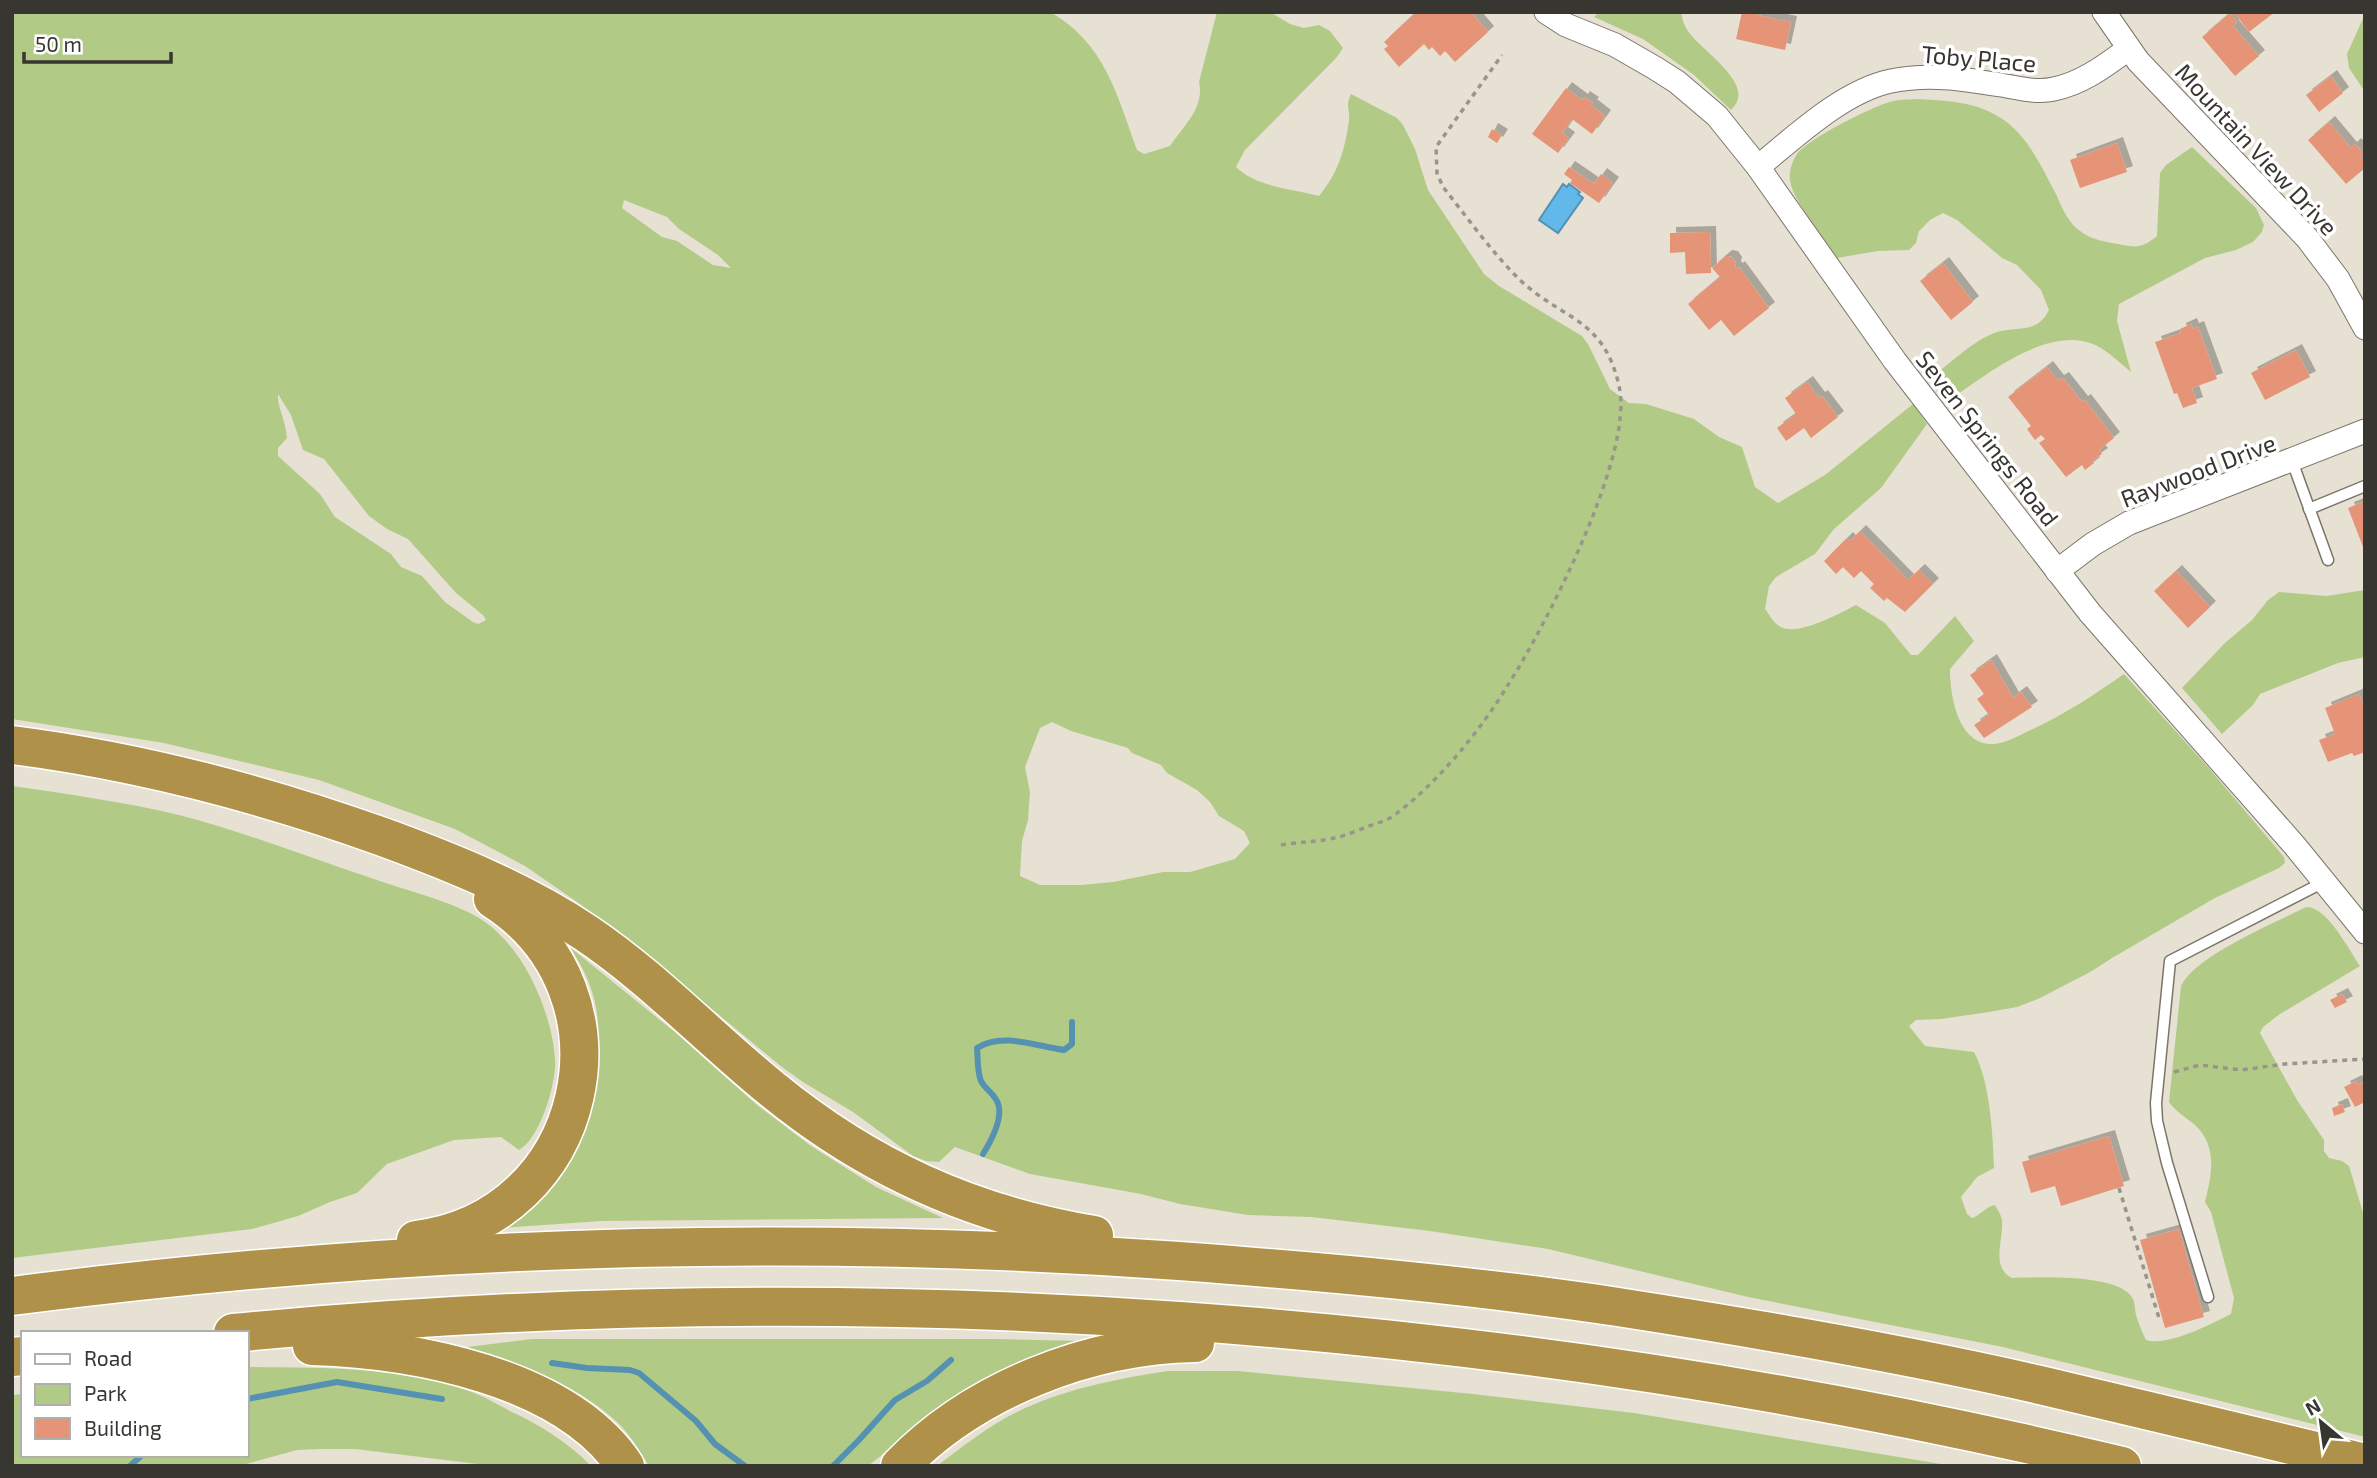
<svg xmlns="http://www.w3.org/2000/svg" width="2377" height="1478" font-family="'Exo 2',sans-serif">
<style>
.green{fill:#b1cb87;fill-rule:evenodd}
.water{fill:#62b8e8;stroke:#5591b1;stroke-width:2}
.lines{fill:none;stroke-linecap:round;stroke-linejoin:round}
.stream{stroke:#5591b1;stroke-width:6}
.building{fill:#e69477;filter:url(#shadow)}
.lane-casing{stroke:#7c766a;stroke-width:13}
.street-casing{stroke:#7c766a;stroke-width:25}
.highway-casing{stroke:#fff;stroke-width:41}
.path{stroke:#99958b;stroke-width:3.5;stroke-dasharray:5 5;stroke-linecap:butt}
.lane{stroke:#fff;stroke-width:10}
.street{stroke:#fff;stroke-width:23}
.highway{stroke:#af9149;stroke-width:38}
.labels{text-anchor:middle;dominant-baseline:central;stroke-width:7;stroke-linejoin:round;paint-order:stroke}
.street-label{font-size:24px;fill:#383631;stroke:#fff}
</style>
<defs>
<filter id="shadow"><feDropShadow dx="6" dy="-6" stdDeviation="0" flood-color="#0004"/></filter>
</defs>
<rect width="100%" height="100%" fill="#e7e1d3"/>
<g class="green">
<path d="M12 12H1050C1105 43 1117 95 1137 150L1144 154 1170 146C1183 126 1205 108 1199 82L1217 12H1270L1290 24 1304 28 1319 25 1330 31 1343 48 1337 57 1245 150 1236 167C1256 187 1293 189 1319 196 1338 173 1345 150 1349 120 1350 108 1345 107 1351 94L1397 118 1403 125 1415 149 1428 190 1484 274 1499 286 1582 336 1588 344 1610 389 1629 403 1646 404 1694 419 1719 437 1742 447 1755 487 1778 503 1825 475 1913 404 1927 424 1881 488 1834 529 1815 554 1776 577 1769 586 1765 609C1769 614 1773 622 1779 626 1796 638 1840 613 1856 605L1885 623 1911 655H1918L1955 616 1974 641 1950 669C1950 696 1958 747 1995 744 2009 742 2023 733 2035 728 2067 713 2095 694 2124 674L2208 767 2284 857 2285 863 2279 868 2215 898 2112 958 2092 971 2038 999 2017 1007 1989 1012 1941 1019 1916 1020 1909 1026 1925 1046 1974 1052C1990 1081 1993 1135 1994 1168L1977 1177 1961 1197 1967 1214 1972 1218C1981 1215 1985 1207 1995 1205 1998 1210 2001 1215 2002 1220 2004 1239 1990 1267 2012 1278 2037 1277 2121 1273 2133 1299 2135 1303 2135 1310 2136 1315 2139 1324 2142 1332 2146 1340 2167 1347 2211 1324 2231 1314L2234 1298 2211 1212 2205 1202C2212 1174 2218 1146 2194 1124 2185 1117 2175 1111 2169 1102L2181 986C2195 956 2275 923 2306 907 2327 906 2349 950 2360 966L2280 1014 2263 1027 2260 1033 2297 1100 2324 1140V1151L2329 1158 2342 1161 2349 1166 2365 1219V1437L2003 1347 1748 1297 1548 1249 1430 1231 1311 1217 1248 1215 1180 1204 1141 1194 1030 1174 955 1147 939 1162 926 1161 913 1156 853 1112 803 1082 782 1067 633 944 580 904 525 866 455 829 319 780 164 743 12 719ZM624 200 667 217 679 229 718 255 731 268 713 265 677 241 662 237 622 208ZM278 394 291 415 303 450 324 459 369 516 387 529 408 539 456 593 484 616 486 620 478 624 473 622 445 602 422 576 401 567 391 554 335 517 320 494 278 456V448L287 438C286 421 277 407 278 394ZM1052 722 1071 731 1128 748 1132 753 1161 765 1167 773 1197 790 1210 802 1219 816 1244 831 1250 843 1235 859 1190 872H1163L1113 882 1081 885H1040L1020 876 1022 841 1028 820 1030 792 1025 767 1040 728Z"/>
<path d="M1599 12H1681C1682 17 1683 23 1686 28 1697 49 1760 84 1731 110L1694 75 1643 39 1594 17Z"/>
<polygon points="2365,14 2365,92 2349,68 2347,54"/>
<path d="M1917 99C1949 101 1976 101 2004 120 2029 138 2042 168 2056 194 2062 208 2069 225 2083 233 2093 240 2107 242 2118 244 2138 248 2142 248 2157 236L2160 173 2166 165 2192 147 2256 208 2264 225 2262 232 2253 242 2236 250 2205 258 2119 304 2117 321 2131 372C2121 364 2112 355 2101 348 2052 319 1984 377 1945 403L1929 379C1950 364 1973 340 1997 332 2019 326 2037 334 2049 310L2041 290 2017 265 2002 258 1957 220 1943 213 1930 220 1919 231 1916 243 1909 250 1878 251 1837 258C1826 241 1791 198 1790 180 1789 172 1792 161 1797 154 1808 139 1871 107 1890 102 1899 99 1908 100 1917 99Z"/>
<polygon points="2365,590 2365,657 2338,663 2260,694 2253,705 2222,734 2182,688 2225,643 2252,620 2268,600 2279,592 2326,596"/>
<path d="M12 786C68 794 124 802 179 815 245 832 307 857 371 878 404 890 457 902 485 922 524 949 552 1012 555 1059 557 1082 540 1139 519 1150L501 1137 454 1140 387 1164 357 1193 330 1202 298 1216 252 1229 12 1258Z"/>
<path d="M571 948 676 1033 757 1105 811 1146 876 1187 943 1218 601 1221 501 1228C568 1186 599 1129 599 1050 599 1029 598 1006 590 986 586 973 578 961 571 948Z"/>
<path d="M532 1339H995L1082 1341 1020 1362 995 1374 944 1405 868 1466H649C640 1451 629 1433 617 1422 577 1385 519 1362 467 1347Z"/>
<path d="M247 1367C320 1368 399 1366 469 1391 484 1396 498 1405 512 1412 540 1425 569 1443 591 1466H494L355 1449H320L297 1450 239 1466H12V1395L23 1394V1455H247Z"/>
<path d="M1168 1371H1238L1473 1394 1634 1413 1953 1466H937C962 1447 988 1426 1017 1412 1064 1389 1116 1379 1168 1371Z"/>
</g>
<polygon class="water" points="1563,184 1567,187 1569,184 1580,192 1578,194 1583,198 1558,233 1539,220"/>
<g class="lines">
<g class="stream">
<path d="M983 1154C991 1141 1007 1113 995 1098 991 1091 985 1089 981 1081 977 1071 978 1059 977 1048 1002 1032 1036 1046 1064 1050L1072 1044V1022"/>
<polyline points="552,1363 587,1368 630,1370 639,1373 696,1421 715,1444 745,1466"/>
<polyline points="247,1399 337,1382 442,1399"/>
<polyline points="130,1466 142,1455"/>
<polyline points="833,1466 858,1441 895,1400 927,1381 951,1360"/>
</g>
</g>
<g class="building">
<polygon points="1416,12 1471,12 1488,32 1455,62 1445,51 1440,56 1432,47 1429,50 1424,44 1399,67 1384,49 1388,46 1384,42"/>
<polygon points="1742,12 1758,12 1757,15 1791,22 1785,50 1736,39"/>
<polygon points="2234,12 2275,12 2249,32"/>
<polygon points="2230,13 2237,22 2233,26 2259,56 2235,76 2202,37"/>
<polygon points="2331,76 2343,93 2319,112 2306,95"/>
<polygon points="1566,88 1582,100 1584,97 1593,103 1591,105 1605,116 1592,134 1572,119 1562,133 1569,138 1558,153 1532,134"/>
<polygon points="2329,122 2351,148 2355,144 2364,154 2360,157 2365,162 2365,168 2346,184 2308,140"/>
<polygon points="1492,129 1502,135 1497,143 1488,137"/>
<polygon points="2117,143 2127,172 2080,188 2070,160"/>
<polygon points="1569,167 1594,184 1601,174 1613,183 1599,203 1570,183 1572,180 1564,174"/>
<polygon points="1710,232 1711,273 1686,274 1685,252 1670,253 1670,233"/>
<polygon points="1726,256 1732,257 1736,263 1735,267 1737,269 1739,267 1769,308 1734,336 1721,320 1709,330 1688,304 1720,277 1712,268"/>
<polygon points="1943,263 1973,302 1951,320 1920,281"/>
<polygon points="2191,324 2193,329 2198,327 2217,379 2192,388 2197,403 2183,408 2177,393 2174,394 2155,342 2181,333 2180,329"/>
<polygon points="2296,350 2310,377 2265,400 2251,373"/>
<polygon points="2047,367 2058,381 2063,378 2082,402 2085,400 2114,438 2099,450 2102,454 2092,461 2094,463 2085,470 2082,465 2066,477 2039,443 2045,439 2041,435 2035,440 2027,429 2031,426 2008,397"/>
<polygon points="1807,382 1819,398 1822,396 1838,417 1811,438 1804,428 1786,441 1777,428 1796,414 1785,398"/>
<polygon points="2365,501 2365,552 2348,508"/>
<polygon points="1860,531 1908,580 1919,570 1933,584 1905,612 1887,598 1884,601 1870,588 1874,584 1861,571 1854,578 1843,567 1836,574 1824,561 1847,538 1850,541"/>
<polygon points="2176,571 2210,607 2188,628 2154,591"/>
<polygon points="1991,660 2013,698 2021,692 2032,707 1984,738 1974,725 1989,715 1977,699 1984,694 1970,675"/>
<polygon points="2359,694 2365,708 2365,752 2354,756 2352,753 2328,762 2319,740 2335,734 2325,708"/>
<polygon points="2342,994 2347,1002 2335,1008 2330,1000"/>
<polygon points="2356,1081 2358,1085 2365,1081 2365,1102 2355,1107 2344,1087"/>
<polygon points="2342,1104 2345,1112 2334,1116 2332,1108"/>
<polygon points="2109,1136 2124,1186 2061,1206 2055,1186 2031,1193 2022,1162"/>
<polygon points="2179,1229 2204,1317 2165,1328 2140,1240"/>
</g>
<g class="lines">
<defs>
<g id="lane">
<polyline points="2292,461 2328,560"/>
<polyline points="2309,509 2365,486"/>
<polyline points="2208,1297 2167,1163 2157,1121 2156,1103 2170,961 2324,882"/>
</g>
<g id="street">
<polyline points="1546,12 1566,25 1615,45 1655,68 1677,82 1717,116 1758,167 1895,361 2090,613 2295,846 2365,932"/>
<polyline points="2104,12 2138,61 2307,238 2338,279 2365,328"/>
<path d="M1758 167C1795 137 1843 91 1891 81 1929 73 1964 79 2001 85 2018 88 2037 93 2054 89 2083 83 2106 65 2128 49"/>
<polyline points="2057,571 2093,544 2129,523 2365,431"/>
</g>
<g id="highway">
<path d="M12 745C138 761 263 794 383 837 454 863 523 891 586 933 653 978 709 1038 772 1089 867 1167 972 1215 1094 1235"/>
<path d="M416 1240C589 1219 640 993 493 899"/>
<path d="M12 1296C399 1246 790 1233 1179 1261 1326 1272 1472 1285 1618 1307 1759 1329 1901 1353 2040 1385 2148 1410 2257 1437 2365 1463"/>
<path d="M233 1333C863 1272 1506 1318 2122 1466"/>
<path d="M312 1346C412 1349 565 1376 625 1466"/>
<polyline points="12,1357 23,1356"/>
<path d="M900 1466C975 1389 1089 1345 1195 1343"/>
</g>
</defs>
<use href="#lane" class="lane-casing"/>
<use href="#street" class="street-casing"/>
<use href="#highway" class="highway-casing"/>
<g class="path">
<path d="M1281 845C1299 842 1317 842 1334 838 1346 836 1358 830 1369 826 1377 823 1386 821 1393 816 1436 785 1481 730 1508 685 1546 625 1635 453 1619 386 1604 318 1563 320 1521 281 1493 254 1467 217 1443 187L1437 173 1436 147 1502 55"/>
<polyline points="2174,1072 2200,1065 2241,1070 2285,1064 2365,1059"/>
<polyline points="2119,1188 2159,1318"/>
</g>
<use href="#lane" class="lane"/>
<use href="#street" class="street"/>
<use href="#highway" class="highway"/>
</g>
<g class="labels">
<g class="street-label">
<text transform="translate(1979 58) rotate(5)">Toby Place</text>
<text transform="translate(2257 149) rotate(47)">Mountain View Drive</text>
<text transform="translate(1988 438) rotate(52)">Seven Springs Road</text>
<text transform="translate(2198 470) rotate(-21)">Raywood Drive</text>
</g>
</g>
<rect width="2377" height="1478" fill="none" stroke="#383631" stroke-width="28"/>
<rect x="21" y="1331" width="228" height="126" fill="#ffffff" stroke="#afafad" stroke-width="2"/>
<rect x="35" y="1354" width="35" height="10" fill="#ffffff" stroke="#afafad" stroke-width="2"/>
<text x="84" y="1366" font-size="21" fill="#383631">Road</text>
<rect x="35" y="1384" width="35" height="21" fill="#b1cb87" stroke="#afafad" stroke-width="2"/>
<text x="84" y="1401" font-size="21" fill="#383631">Park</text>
<rect x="35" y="1418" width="35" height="21" fill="#e69477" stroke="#afafad" stroke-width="2"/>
<text x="84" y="1436" font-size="21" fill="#383631">Building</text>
<g transform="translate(2321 1422) rotate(331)" stroke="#ffffff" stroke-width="5" paint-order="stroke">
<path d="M0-5L12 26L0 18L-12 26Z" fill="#383631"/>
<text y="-10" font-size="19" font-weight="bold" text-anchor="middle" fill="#383631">N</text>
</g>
<path d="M24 52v10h147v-10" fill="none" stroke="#383631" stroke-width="3.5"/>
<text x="35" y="52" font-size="21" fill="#383631" stroke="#ffffff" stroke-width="5" paint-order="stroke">50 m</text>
</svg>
